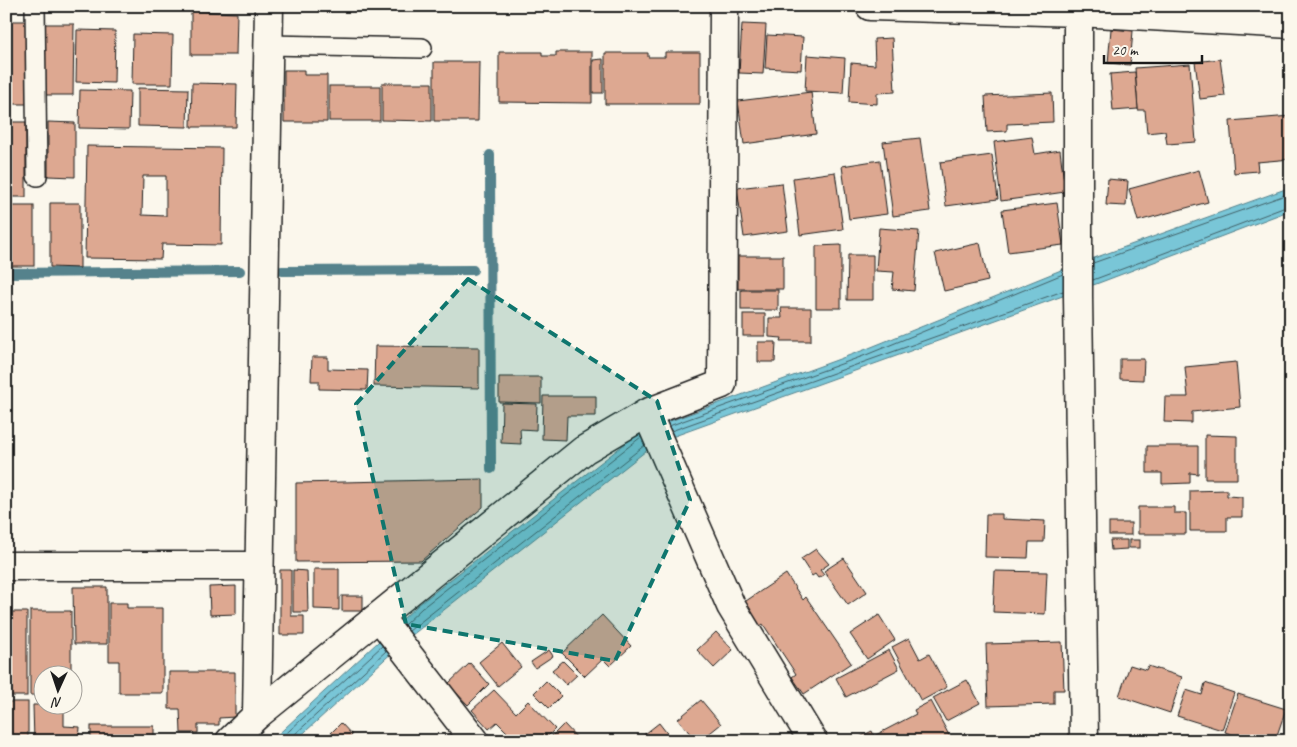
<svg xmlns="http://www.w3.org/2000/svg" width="1297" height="747" font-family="Caveat,sans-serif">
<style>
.water{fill:#79c6d7;stroke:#54828c}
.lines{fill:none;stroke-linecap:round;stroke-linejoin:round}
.shore{stroke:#416067;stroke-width:1}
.stream{stroke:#54828c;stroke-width:10}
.building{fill:#dda891;stroke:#1c1c1c;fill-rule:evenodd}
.lane-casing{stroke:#1c1c1c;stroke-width:22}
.street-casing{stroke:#1c1c1c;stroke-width:31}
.lane{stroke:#fbf7ec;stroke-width:19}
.street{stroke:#fbf7ec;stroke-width:28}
.marked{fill:#0f766e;fill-opacity:0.2;stroke:#0f766e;stroke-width:4;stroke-dasharray:10 6;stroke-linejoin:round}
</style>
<rect width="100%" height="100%" fill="#fbf7ec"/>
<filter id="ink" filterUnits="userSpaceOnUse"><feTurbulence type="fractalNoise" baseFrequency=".02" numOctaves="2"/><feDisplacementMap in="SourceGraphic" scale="10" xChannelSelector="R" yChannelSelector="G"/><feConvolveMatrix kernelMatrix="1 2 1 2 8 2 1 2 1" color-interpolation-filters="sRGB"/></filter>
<g filter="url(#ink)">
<polygon class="water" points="1291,187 1291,210 1096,284 669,438 646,451 407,639 295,741 271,741 418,605 640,432 864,350 1061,270"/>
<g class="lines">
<g class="shore">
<polyline points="1093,263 1291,193"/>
<polyline points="1093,280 1291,205"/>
<polyline points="669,426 866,355 1063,274"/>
<polyline points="671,431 1063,291"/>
<polyline points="404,625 422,608 641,437"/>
<polyline points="409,631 645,445"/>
<polyline points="278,741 382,646"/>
<polyline points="292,741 294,735 386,651"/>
</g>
<g class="stream">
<polyline points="490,155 491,469"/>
<polyline points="282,271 473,270"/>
<polyline points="6,273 240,271"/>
</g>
</g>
<g class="building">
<polygon points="191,11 237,13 236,55 191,55"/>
<polygon points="6,21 26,21 27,104 6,104"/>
<polygon points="45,24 74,24 73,95 45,95"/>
<polygon points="742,24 766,25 763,74 739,73"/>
<polygon points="1111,29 1133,31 1130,65 1108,63"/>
<polygon points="77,30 115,31 114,83 76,82"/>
<polygon points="133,34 173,35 172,84 132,84"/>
<polygon points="767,35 803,37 801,70 765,68"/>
<polygon points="892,38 895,92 877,93 877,104 849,102 851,63 875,65 874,39"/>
<polygon points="499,52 542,52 542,56 556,56 556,52 592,52 592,103 499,102"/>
<polygon points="665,52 700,52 700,104 605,104 605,53 648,53 648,57 665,57"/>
<polygon points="807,55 845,58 843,93 805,91"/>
<polygon points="603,59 603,93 593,93 593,60"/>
<polygon points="1220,59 1225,96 1200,99 1195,62"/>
<polygon points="434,62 479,62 478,121 434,121"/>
<polygon points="1190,64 1196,142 1167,144 1165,131 1147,133 1145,110 1138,110 1135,68"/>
<polygon points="284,70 304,70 304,75 327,75 327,122 284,122"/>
<polygon points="1135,72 1138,109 1113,111 1110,74"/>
<polygon points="192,83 237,84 236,127 191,127"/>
<polygon points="382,83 432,83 432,121 382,120"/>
<rect x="329" y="86" width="51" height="35"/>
<polygon points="138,88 188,89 187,127 138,126"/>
<polygon points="80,90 130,91 129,129 79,128"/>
<polygon points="811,92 816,134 744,144 738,101"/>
<polygon points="1052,93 1053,122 1007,124 1007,131 987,132 985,96"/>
<polygon points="1291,116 1291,159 1257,162 1258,171 1234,173 1230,121"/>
<rect x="6" y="122" width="20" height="75"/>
<polygon points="48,122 75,123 75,177 48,176"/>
<polygon points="1032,137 1035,154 1060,150 1065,192 1001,201 994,142"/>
<polygon points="920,138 930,211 893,216 883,142"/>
<path d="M87 146 222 148 221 245 162 244 161 259 85 258ZM143 176H166V216L142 215Z"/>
<polygon points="992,155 998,199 946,206 940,162"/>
<polygon points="880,160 887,214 849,219 842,166"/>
<polygon points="1199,170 1208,202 1138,221 1129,189"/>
<polygon points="835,172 843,229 800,235 793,178"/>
<polygon points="1108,179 1128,181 1126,206 1106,205"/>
<polygon points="782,183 788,231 744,237 737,188"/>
<polygon points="50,203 80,203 80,268 50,267"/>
<polygon points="1057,203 1063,245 1008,252 1002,210"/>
<rect x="6" y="206" width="28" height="60"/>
<polygon points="879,228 919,231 914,291 892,289 894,272 876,271"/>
<polygon points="980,243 988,281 944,291 935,253"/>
<polygon points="841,245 841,308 816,308 816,246"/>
<polygon points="848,255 873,255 873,300 847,300"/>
<rect x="738" y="256" width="45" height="33"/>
<rect x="741" y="290" width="37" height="20"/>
<polygon points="781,308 811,308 811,341 781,341 782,338 769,337 769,318 782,318"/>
<rect x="743" y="314" width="22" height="22"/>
<polygon points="758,342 776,342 775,362 758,362"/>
<polygon points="375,346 479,347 479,388 374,386"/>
<polygon points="312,357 328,357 328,369 368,370 367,390 319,389 319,381 311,381"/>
<polygon points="1120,359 1144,359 1143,380 1120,379"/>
<polygon points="1236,362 1240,407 1192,412 1192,423 1164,422 1165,397 1188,397 1185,367"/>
<polygon points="499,377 541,377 541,403 499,402"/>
<polygon points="543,396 596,396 596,416 567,416 566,440 542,439"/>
<polygon points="502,403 537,404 536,430 520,429 521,444 501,443"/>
<polygon points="1205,435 1237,436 1237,479 1205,479"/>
<polygon points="1147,446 1198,446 1198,474 1190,473 1190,483 1162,484 1162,473 1147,473"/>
<polygon points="483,479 483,507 421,561 296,562 296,483"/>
<polygon points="1227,490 1227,496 1242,497 1242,517 1227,517 1227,531 1190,531 1190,491"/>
<polygon points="1138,507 1174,507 1174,513 1186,513 1186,534 1138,534"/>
<polygon points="986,514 1002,514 1002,519 1045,521 1044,542 1029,542 1028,558 985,557"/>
<rect x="1109" y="523" width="22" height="12"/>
<polygon points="1110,540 1127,540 1127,549 1111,550"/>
<rect x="1129" y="540" width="11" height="8"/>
<polygon points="816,549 829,564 820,570 824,575 818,578 815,574 812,576 801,559"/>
<polygon points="844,558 867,592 848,605 824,571"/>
<polygon points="314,569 339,569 339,610 314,609"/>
<polygon points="280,570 291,570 291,616 304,616 304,635 280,635"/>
<polygon points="293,570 307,571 308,612 293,612"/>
<polygon points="995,571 1047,572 1045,614 993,612"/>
<polygon points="786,574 803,600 806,597 851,663 804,694 792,677 796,674 763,624 759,627 743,603"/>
<polygon points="236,586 236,614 210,615 209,587"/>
<polygon points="73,587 107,587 107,644 74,644"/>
<rect x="342" y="596" width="21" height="15"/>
<polygon points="109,603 127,603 127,608 163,608 163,693 119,693 119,661 109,661"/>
<polygon points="30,611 71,611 71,674 42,674 42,695 30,695"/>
<rect x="6" y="612" width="21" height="84"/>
<polygon points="602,615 631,646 610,666 603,659 585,676 562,653"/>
<polygon points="879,615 895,640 867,659 850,634"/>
<polygon points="716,632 733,650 714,668 697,650"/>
<polygon points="909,638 920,659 929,654 947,687 921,701 892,647"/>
<polygon points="1062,642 1064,690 1054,690 1054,704 988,706 986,644"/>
<polygon points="502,643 521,667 498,686 479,662"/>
<polygon points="549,650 553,656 535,668 531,662"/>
<polygon points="889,650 899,669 846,697 836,678"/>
<polygon points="563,661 577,675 566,685 552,670"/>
<polygon points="470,663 489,684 468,705 448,684"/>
<polygon points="1130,665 1146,670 1148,666 1182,677 1170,713 1119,696"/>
<polygon points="169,672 235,672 235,717 219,718 219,725 198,725 198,733 181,733 180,709 169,709"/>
<polygon points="967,680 980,703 946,721 933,698"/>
<polygon points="546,681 561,696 549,708 534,693"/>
<polygon points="1205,683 1234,693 1222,730 1177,716 1186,690 1202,695"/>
<polygon points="494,690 516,713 528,701 555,729 543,741 502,741 500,739 507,732 497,722 489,729 472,710"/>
<polygon points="1238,694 1286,709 1275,741 1250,741 1225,732"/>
<polygon points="701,700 721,724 700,741 696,741 678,719"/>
<polygon points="931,701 952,741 852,741 872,731 874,736 916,714 914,710"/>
<rect x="6" y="702" width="22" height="39"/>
<polygon points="33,705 64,705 64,726 80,727 79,741 34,741"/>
<polygon points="341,723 352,735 347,741 323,741"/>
<polygon points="659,723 673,741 636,741"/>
<polygon points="564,724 580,741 547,741"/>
<rect x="91" y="726" width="63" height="15"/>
</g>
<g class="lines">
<defs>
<g id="lane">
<polyline points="35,6 37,176"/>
<polyline points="268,45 422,48"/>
</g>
<g id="street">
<polyline points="870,6 1078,12 1291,24"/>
<polyline points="1078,6 1078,296 1084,741"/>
<polyline points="647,413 731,606 813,741"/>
<polyline points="6,566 258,566"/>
<polyline points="379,617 475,741"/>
<polyline points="257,715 269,6"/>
<polyline points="230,741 257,715 584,450 647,413 722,384 724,6"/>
</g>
</defs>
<use href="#lane" class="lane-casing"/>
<use href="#street" class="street-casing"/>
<use href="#lane" class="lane"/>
<use href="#street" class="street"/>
</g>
</g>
<path class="marked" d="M468 279 657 401 690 500 615 661 406 624 356 404Z"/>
<rect width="1297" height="747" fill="none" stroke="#fbf7ec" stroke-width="25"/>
<rect x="12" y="12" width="1272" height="722" fill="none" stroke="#1c1c1c" stroke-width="2" filter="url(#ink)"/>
<g transform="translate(58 690) rotate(183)"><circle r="24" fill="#fbf7ec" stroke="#a29f99"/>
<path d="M0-4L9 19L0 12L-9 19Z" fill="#1c1c1c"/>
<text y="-8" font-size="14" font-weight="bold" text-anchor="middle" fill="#1c1c1c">N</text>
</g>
<path d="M1104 55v8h98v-8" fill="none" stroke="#1c1c1c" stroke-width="2.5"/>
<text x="1112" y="55" font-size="15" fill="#1c1c1c" stroke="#fbf7ec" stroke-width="4" paint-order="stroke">20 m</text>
</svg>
